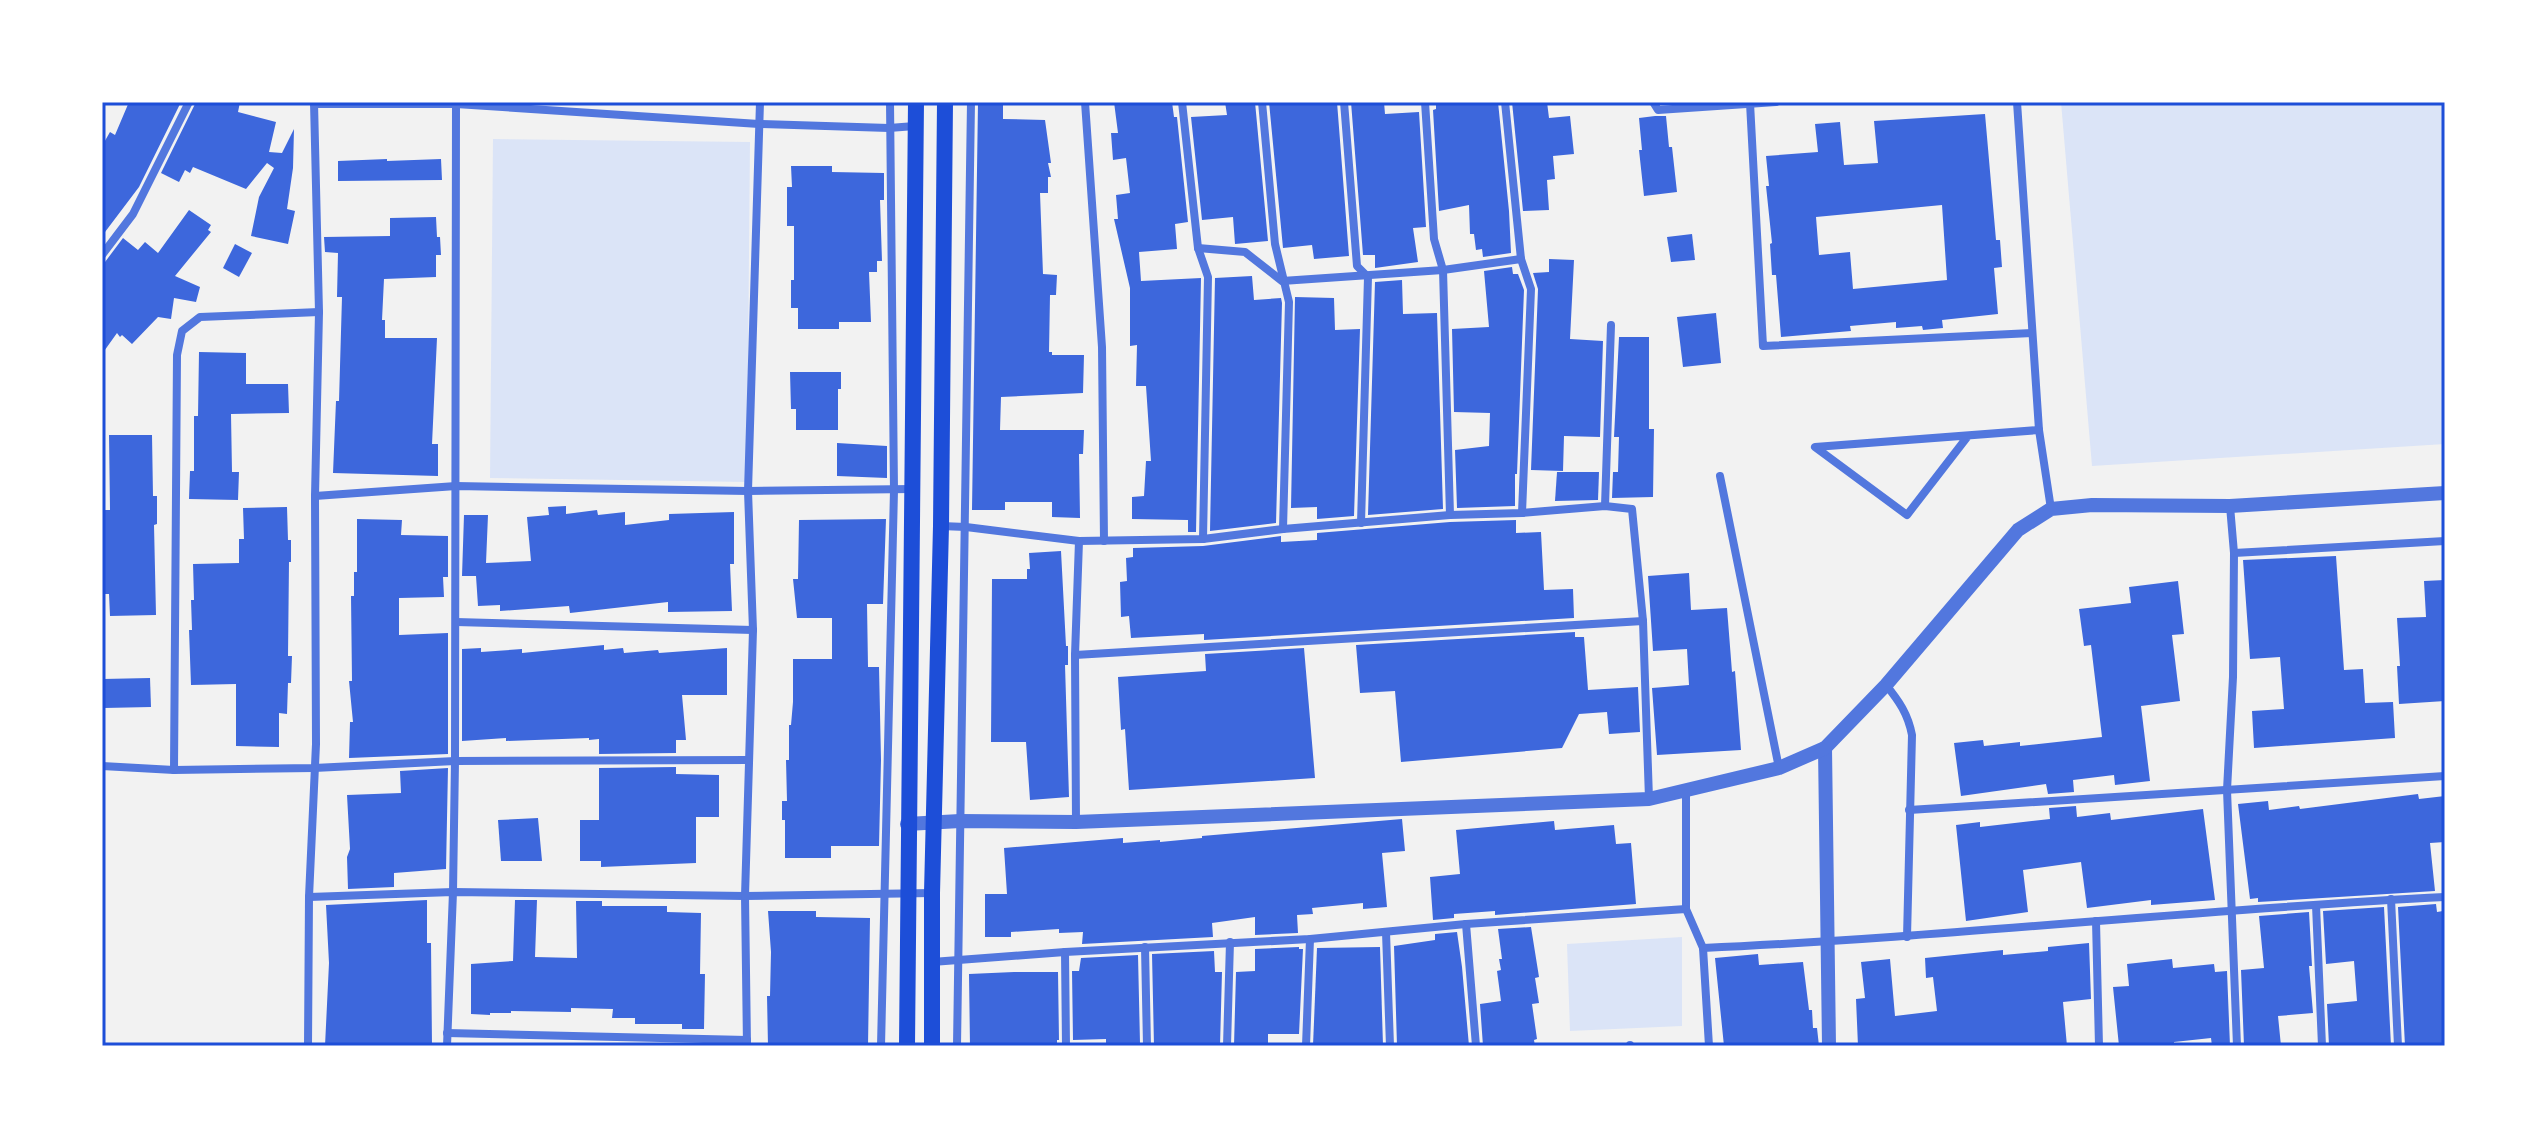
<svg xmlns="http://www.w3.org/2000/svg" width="2547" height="1148" font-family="Figtree,sans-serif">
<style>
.green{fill:#dbe4f7}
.building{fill:#3d67dc;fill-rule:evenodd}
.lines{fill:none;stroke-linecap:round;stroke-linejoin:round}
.minor{stroke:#5277de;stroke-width:8}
.tertiary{stroke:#5277de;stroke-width:14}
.secondary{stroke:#1d4ed8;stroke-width:16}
.neatline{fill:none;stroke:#1d4ed8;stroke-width:3}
</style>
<rect width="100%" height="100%" fill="#f2f2f2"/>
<g class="green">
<polygon points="2061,102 2445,102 2445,444 2092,466"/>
<polygon points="493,139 750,142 747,482 490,478"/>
<polygon points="1682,937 1682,1026 1570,1031 1567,944"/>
</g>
<g class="building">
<polygon points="129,102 181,102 139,187 102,236 102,146 110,132 115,135"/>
<polygon points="196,102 240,102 238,112 276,122 269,152 282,153 294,129 293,168 287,209 295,211 288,244 251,236 259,197 274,168 267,163 246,189 193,167 190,173 185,170 179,182 161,173"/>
<polygon points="978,102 1003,102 1003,119 1045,120 1051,163 1048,163 1051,177 1048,177 1048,193 1040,193 1043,274 1057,275 1056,295 1050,295 1049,352 1052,352 1052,355 1084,355 1083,393 1001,397 1000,430 1084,430 1083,454 1079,454 1080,518 1052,517 1052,502 1005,502 1005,510 972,510"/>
<polygon points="1114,102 1172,102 1174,117 1177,117 1188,222 1175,224 1177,249 1139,252 1141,281 1201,278 1196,532 1188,532 1188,520 1132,519 1132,497 1144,496 1146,461 1151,461 1146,386 1136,386 1137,345 1130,346 1130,288 1114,219 1118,219 1116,195 1130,193 1126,158 1113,160 1111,133 1118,133"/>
<polygon points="1225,102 1255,102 1268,241 1235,244 1233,217 1202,220 1191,117 1227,115"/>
<polygon points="1269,102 1337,102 1349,256 1314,259 1312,245 1283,248"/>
<polygon points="1351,102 1384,102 1385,114 1419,112 1426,227 1413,228 1418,262 1375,268 1375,255 1363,255"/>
<polygon points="1436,102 1498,102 1509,211 1511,253 1483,257 1482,249 1476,250 1474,234 1470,234 1469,205 1439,211 1433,110 1436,109"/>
<polygon points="1512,102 1547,102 1549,118 1570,116 1574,154 1553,156 1555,179 1547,180 1549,210 1523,211"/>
<path d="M1985 114 1996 240H2000L2002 267 1994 268 1998 314 1942 320 1943 328 1923 330 1922 326 1896 328V322L1850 326 1851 331 1781 337 1776 275H1772L1770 244 1772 243 1766 186H1769L1766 156 1818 152 1815 124 1840 122 1844 165 1878 163 1874 121ZM1942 205 1947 280 1853 289 1850 252 1819 255 1816 217Z"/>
<polygon points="1655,116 1666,116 1669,147 1672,147 1677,192 1644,196 1639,150 1642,150 1639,118"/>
<polygon points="387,159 387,161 441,159 442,180 338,181 338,161"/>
<polygon points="791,166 832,166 832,172 884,173 884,200 880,200 882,261 877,261 877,272 869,272 871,322 839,322 839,329 798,329 798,308 791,308 791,280 794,280 794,226 787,226 787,187 792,187"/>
<polygon points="189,210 211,225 208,230 211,232 175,276 200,287 196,302 174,298 171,319 158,317 132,344 122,335 120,337 117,333 102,354 102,266 123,238 138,250 145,242 158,253"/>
<polygon points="436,217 437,237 440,237 441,255 436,255 436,277 384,279 382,320 385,320 385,338 437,338 432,444 438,444 438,476 333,473 336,401 339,401 342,297 337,297 338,253 325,252 324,237 390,236 390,218"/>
<polygon points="1692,234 1695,260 1671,262 1667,237"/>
<polygon points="235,244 252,253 239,277 223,268"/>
<polygon points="1549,259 1574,260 1570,339 1603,341 1600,437 1564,436 1563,471 1531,470 1538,289 1533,273 1549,272"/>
<polygon points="1512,267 1513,274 1518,274 1524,290 1517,474 1515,474 1515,506 1457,508 1455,450 1489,446 1490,413 1454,412 1452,329 1489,327 1484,271"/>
<polygon points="1252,276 1254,300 1281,298 1282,303 1276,523 1210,531 1215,278"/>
<polygon points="1402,280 1403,314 1437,313 1443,509 1368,515 1375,282"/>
<polygon points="1295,297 1334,298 1335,330 1360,329 1354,516 1317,519 1317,507 1291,508"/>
<polygon points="1716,313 1721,363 1683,367 1677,317"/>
<polygon points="1619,337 1649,337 1649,429 1654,429 1653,497 1612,498 1613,472 1618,472 1619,437 1614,437"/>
<polygon points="199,352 246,353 246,384 288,384 289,413 231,414 232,472 239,472 238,500 189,499 190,471 194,471 194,416 198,416"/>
<polygon points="790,372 841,372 841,389 838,389 838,430 796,430 796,409 791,409"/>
<polygon points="109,435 152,435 153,496 157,496 157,524 154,525 156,615 110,616 109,594 102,594 102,510 110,510"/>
<polygon points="837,443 887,446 887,478 837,476"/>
<polygon points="1557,472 1599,472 1598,500 1555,501"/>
<polygon points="566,506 566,514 597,510 598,515 625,512 625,525 669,520 669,514 734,512 734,564 730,564 732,611 668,612 668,602 570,613 569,606 500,611 500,605 478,606 476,576 462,576 464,515 488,515 486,563 531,561 527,517 549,515 548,507"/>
<polygon points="287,507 288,540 291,540 291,562 289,562 288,656 292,656 291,683 288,683 287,714 279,713 279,747 236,746 236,684 191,685 189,630 192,630 191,600 194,600 193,564 239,563 239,539 244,539 243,508"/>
<polygon points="357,519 402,520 401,535 448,536 448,577 443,577 444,597 399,598 399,635 448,633 448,754 349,758 350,722 353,722 349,681 352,681 351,596 354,596 354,572 357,572"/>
<polygon points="886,519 883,604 867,604 868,667 879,667 881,760 879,846 831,846 831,858 785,858 785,820 782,820 782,801 787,801 786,760 789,760 789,725 791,725 793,702 793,659 832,659 832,618 797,618 793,579 798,579 799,520"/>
<polygon points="1516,520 1516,533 1541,532 1544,590 1573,589 1574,618 1204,640 1204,634 1131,638 1129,616 1121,617 1120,582 1127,581 1126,558 1133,557 1133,548 1203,546 1281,536 1281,542 1317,540 1317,533 1450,522"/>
<polygon points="1061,551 1066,646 1068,646 1068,665 1065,665 1069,797 1030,800 1026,742 991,742 992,579 1027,579 1027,569 1030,569 1029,553"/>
<polygon points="2336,556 2344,670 2363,669 2365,703 2393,702 2395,738 2254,748 2252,711 2284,709 2280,657 2250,659 2243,560"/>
<polygon points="1689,573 1691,610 1727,608 1732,672 1735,671 1741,750 1657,755 1652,688 1689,685 1687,649 1653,651 1648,576"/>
<polygon points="2445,580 2445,701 2399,704 2397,666 2400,666 2397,618 2426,617 2424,581"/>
<polygon points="2178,581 2184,634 2172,635 2180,701 2141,706 2150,781 2115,785 2114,775 2073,780 2074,792 2048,794 2046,784 1961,796 1954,743 1983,740 1984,746 2020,742 2020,746 2102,737 2091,645 2084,646 2079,609 2131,603 2129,587"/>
<polygon points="1575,632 1575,637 1584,637 1588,690 1638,687 1640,732 1609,734 1607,712 1579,714 1562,748 1401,762 1395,691 1360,693 1356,645"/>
<polygon points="604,645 604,650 623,648 624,653 658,650 659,653 727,648 727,695 682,695 686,740 676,740 676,753 599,754 599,739 589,740 589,738 506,741 506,738 462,741 462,649 481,648 481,652 522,649 522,653"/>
<polygon points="1304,648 1315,778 1129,790 1125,729 1121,730 1118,677 1206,671 1205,654"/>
<polygon points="150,678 151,707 104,708 103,679"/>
<polygon points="676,767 676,774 719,775 719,817 696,817 696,863 601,867 601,861 580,861 580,820 599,820 599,768"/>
<polygon points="448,768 446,869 394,873 394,887 348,889 347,857 350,849 347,795 401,793 400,771"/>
<polygon points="2418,794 2419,799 2445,796 2445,842 2430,843 2435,891 2258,902 2258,898 2250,899 2238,804 2268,801 2269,810 2299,806 2300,809"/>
<polygon points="2076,806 2077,817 2110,813 2111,820 2203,809 2215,900 2151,905 2151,900 2087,908 2081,862 2023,870 2028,912 1966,921 1956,825 1980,822 1980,827 2050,819 2049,808"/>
<polygon points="538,818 542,861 501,861 498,820"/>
<polygon points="1402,819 1405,851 1382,853 1387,907 1363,909 1363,903 1312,908 1313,914 1297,915 1298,933 1255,935 1255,917 1212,923 1213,937 1082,944 1083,932 1059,933 1059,929 1011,932 1011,937 985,937 985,894 1007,894 1004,848 1123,838 1123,843 1160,840 1160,842 1202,838 1202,836"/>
<polygon points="1554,821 1555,830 1614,825 1616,844 1631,843 1636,904 1495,915 1495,911 1454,914 1454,918 1433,920 1430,877 1460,874 1456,830"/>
<polygon points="427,900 427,943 431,943 432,1046 325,1046 329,963 326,905"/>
<polygon points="515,900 537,900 535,957 577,958 576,901 602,901 602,906 667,906 667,912 701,913 700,974 705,974 704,1029 682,1029 682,1024 635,1024 635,1018 612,1018 613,1009 571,1008 571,1012 511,1011 511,1013 490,1013 490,1015 471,1014 471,964 513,961"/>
<polygon points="2436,904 2437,912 2443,911 2445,939 2445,1026 2442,1027 2443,1046 2405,1046 2398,907"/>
<polygon points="2384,907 2391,1046 2329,1046 2327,1004 2357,1001 2354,961 2326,964 2323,911"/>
<polygon points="768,911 816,911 816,917 870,918 868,1046 768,1046 767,996 770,996 771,952"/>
<polygon points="2309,912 2312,966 2309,966 2313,1013 2278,1016 2281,1046 2244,1046 2241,970 2264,968 2259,916"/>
<polygon points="1531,927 1539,977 1535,978 1539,1003 1532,1004 1537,1039 1534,1040 1535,1046 1483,1046 1480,1004 1501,1001 1497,971 1501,970 1499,959 1502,959 1498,929"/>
<polygon points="1457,932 1462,967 1469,1046 1397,1046 1394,946 1435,940 1435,934"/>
<polygon points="2089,943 2091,999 2063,1002 2067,1046 1858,1046 1856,999 1865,998 1861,962 1890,959 1895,1016 1937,1011 1933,977 1926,978 1925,958 2003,950 2003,955 2048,951 2048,947"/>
<polygon points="1299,947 1299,949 1303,949 1299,1034 1268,1034 1268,1046 1234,1046 1236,972 1255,971 1255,949"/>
<polygon points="1380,947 1383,1046 1313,1046 1317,948"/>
<polygon points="1214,951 1215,972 1222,972 1220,1046 1154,1046 1152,954"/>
<polygon points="1758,954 1759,965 1803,962 1809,1010 1812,1010 1813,1028 1817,1028 1819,1046 1724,1046 1715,958"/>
<polygon points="1138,955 1140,1043 1106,1044 1106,1039 1073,1040 1072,971 1079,971 1081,958"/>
<polygon points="2172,959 2173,968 2214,964 2215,972 2227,971 2230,1046 2212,1046 2211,1038 2174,1042 2174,1045 2162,1046 2119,1046 2113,987 2129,986 2127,964"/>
<polygon points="1014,972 1058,972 1059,1040 1057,1040 1057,1046 970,1046 969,974"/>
</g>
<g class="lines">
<g class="minor">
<polyline points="1085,102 1102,347 1104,541"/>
<polyline points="1182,102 1198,248 1208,277 1203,539"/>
<polyline points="1262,102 1275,244 1289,302 1283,529"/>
<polyline points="1344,102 1357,266 1368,277 1361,523"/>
<polyline points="1425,102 1434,239 1443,270 1450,515"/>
<polyline points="1505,102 1521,259 1531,289 1522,513"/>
<polyline points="1653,102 1658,110 1776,102"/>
<polyline points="2017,102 2039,430 2051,509"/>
<polyline points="1750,103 1763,346 2032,333"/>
<polyline points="314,104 456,104 759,124 889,128 915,126"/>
<polyline points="1198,248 1245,252 1282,281 1443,270 1521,259"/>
<polyline points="102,255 133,214 189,102"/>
<polyline points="1968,436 1907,515 1815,447 2039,430"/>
<polyline points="1720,476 1779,768"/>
<polyline points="315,496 456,486 748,491 913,489"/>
<polyline points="1605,506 1611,325"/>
<polyline points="2230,506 2234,553 2233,677 2227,790 2237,1046"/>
<polyline points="941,526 966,527 1079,541 1203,539 1283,529 1450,515 1522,513 1605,506 1632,509 1643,621 1649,799"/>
<polyline points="2234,553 2445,541"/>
<polyline points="456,622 753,630"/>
<polyline points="1075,655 1643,621"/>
<path d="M1886 685C1899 701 1908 714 1912 735L1907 937"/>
<polyline points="102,766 174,770 314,768 455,761 749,760"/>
<polyline points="174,770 177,355 182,331 200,317 319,312"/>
<polyline points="1686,789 1686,909 1703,948 1709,1046"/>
<polyline points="1909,810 2445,776"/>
<polyline points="1076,822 1075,655 1079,541"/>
<polyline points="309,897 453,892 745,896 932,893"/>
<polyline points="2391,899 2398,1046"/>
<polyline points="2316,905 2322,1046"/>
<polyline points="2096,921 2099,1046"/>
<polyline points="1466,924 1476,1046"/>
<polyline points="1386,932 1390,1046"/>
<polyline points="1145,947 1147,1046"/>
<path d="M1703 948C1951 937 2197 909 2445 897"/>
<polyline points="1065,952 1066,1046"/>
<polyline points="932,962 1065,952 1310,939 1466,924 1686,909"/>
<polyline points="447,1033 747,1040"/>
<polyline points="1630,1045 1630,1046"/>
<polyline points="308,1046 309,897 316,744 315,496 319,312 314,102"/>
<polyline points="447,1046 453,892 455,761 456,102"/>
<polyline points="747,1046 745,896 753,630 748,491 760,102"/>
<polyline points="881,1046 894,490 890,102"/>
<polyline points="957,1046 971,102"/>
<polyline points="1227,1046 1230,942"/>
<polyline points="1306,1046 1310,939"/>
</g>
<g class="tertiary">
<polyline points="1825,748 1829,1046"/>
<polyline points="907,824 960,821 1076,822 1649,799 1779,768 1825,748 1886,685 2018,530 2051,509 2092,505 2230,506 2445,493"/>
</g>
<g class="secondary">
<polyline points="907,1046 916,102"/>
<polyline points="932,1046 932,893 941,526 945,102"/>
</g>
</g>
<rect width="2547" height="1148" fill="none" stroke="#ffffff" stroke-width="208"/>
<rect x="104" y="104" width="2339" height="940" class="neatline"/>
</svg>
